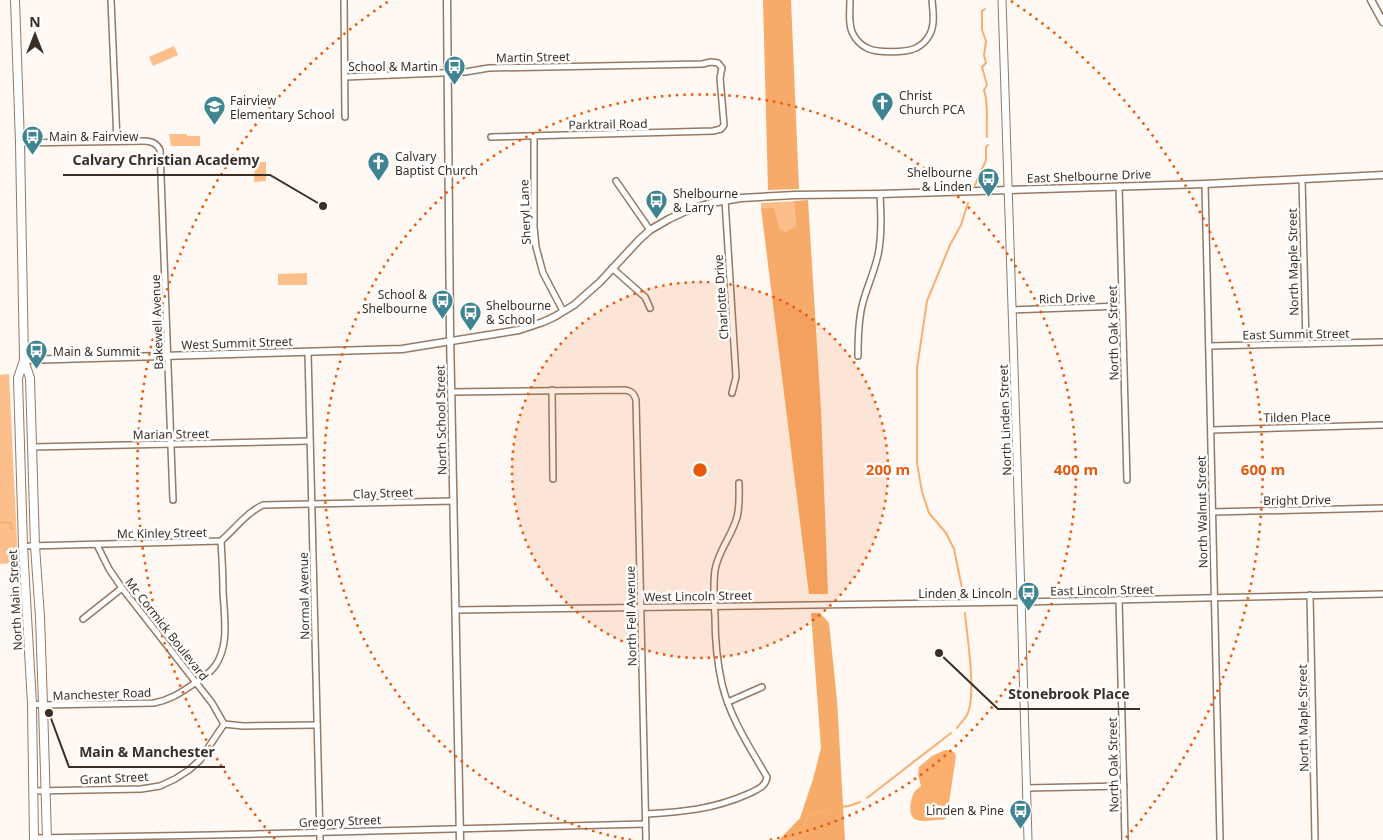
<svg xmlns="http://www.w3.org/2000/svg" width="1383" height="840" font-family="'Noto Sans',sans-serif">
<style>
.green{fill:#fcbf8c}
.forest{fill:#f6ab6b}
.water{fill:#faaf6f}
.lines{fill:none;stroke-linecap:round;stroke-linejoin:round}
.stream{stroke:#faaf6f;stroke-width:2}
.minor-casing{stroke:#957963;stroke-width:8}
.tertiary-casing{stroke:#957963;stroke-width:9}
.secondary-casing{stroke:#957963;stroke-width:9}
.primary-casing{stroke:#957963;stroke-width:10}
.minor{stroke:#fff;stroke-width:5}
.tertiary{stroke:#fff;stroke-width:6}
.secondary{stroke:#fff;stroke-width:7}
.primary{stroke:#fff;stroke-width:8}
.ring{fill:none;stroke:#e8590c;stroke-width:2.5;stroke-dasharray:2.5 5}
.labels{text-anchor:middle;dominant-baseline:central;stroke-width:5;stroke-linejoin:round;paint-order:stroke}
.street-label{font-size:12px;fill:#3b2f25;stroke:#fff}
.poi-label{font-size:12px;fill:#3b2f25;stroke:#fff;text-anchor:start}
.centre{fill:#e8590c;stroke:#fff;stroke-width:2.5}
.ring-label{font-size:15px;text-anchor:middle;font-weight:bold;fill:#e8590c;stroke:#fff;stroke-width:5;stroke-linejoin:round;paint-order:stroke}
.leader{fill:none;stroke:#3b2f25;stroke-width:2}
.callout-dot{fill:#3b2f25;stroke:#fff;stroke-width:2}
.callout-label{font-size:14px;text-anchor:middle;font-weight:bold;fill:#3b2f25;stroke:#fff;stroke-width:5;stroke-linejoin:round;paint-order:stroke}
</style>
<rect width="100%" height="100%" fill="#fff8f3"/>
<g class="green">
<polygon points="174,46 178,55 153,66 149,57"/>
<polygon points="169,134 187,134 187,136 200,136 200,146 171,146"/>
<polygon points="255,162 266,162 266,181 254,182"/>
<polygon points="794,201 796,226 785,232 780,229 774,207 761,208 761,203"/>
<polygon points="307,273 307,285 278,285 278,274"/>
<polygon points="9,374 18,563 0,564 0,375"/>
</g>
<g class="forest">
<polygon points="763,0 791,0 799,189 768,190"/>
<polygon points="808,200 821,410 828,594 809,594 761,208 774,207 780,229 785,232 796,226 794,201"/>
<polygon points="811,613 820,613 829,623 837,700 845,840 779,840 800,818 813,779 821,748"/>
</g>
<path class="water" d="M945 750 954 752 956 756 947 816 945 819 942 820C934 819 926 823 917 820 907 818 910 798 915 791 917 789 919 788 921 786L918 774 919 767 932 756Z"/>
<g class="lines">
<g class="stream">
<path d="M985 9 982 11V30L986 41 984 55 986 63 982 67 987 85 984 90C989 105 986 121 987 137"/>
<polyline points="975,185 986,160 986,147 988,145"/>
<polyline points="0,522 11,523 11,528 14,529"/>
<polyline points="963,593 954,549 946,533 929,513 922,492 917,463 917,368 927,301 950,245 961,225 968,203"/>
<path d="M957 728C960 724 964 720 967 715 977 695 967 637 965 613"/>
<polyline points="867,798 951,733"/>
<polyline points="840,807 849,806 860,802"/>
<polyline points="802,840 801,833 808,815 828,809"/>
</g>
<defs>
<g id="minor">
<polyline points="111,0 117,141"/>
<polyline points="344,0 345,117"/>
<path d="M850 0C850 11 848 25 853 34 856 40 861 45 867 48 876 53 906 53 916 48 922 45 927 40 930 34 935 24 933 11 932 0"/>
<polyline points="345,77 465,72 489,68 702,64 711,62 718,63 722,68 720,78 724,125 721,129 713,131 491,137"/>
<polyline points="534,136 534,227 536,247 543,273 563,311"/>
<path d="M20 143 144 141C151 141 157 143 160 150L173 500"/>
<polyline points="1302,179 1306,344"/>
<polyline points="616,181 650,230"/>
<polyline points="1205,184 1220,840"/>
<polyline points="1119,186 1127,480"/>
<polyline points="725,200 736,377 732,393"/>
<polyline points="612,268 645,297 650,308"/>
<polyline points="1012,310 1122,306"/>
<polyline points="1209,346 1383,342"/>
<polyline points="308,352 320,840"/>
<path d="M858 356C858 340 858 323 862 306 866 289 874 273 878 255 882 235 881 214 880 194"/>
<polyline points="552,390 553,479"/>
<path d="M452 392 625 390C631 391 634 393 636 400L646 840"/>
<polyline points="1211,430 1383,425"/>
<polyline points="32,447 310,441"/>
<polyline points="1212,512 1383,508"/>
<polyline points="97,545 109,569 122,588 212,703 224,724"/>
<path d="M29 546 221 541C235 529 246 513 263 505L454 501"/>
<polyline points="1310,595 1315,840"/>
<polyline points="1119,599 1125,840"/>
<polyline points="456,610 1021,602 1383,594"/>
<polyline points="83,619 122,588"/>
<polyline points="728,702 762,687"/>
<path d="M32 704 43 705 154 703C169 700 179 694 192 685 200 680 209 674 215 666 230 645 224 615 223 591 223 574 222 558 221 541"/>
<polyline points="1026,788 1124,786"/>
<polyline points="33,791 141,789 160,786 175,779 189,770 200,760 224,724 243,726 317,725"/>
<path d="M646 814C683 812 714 809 748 794 756 790 766 787 767 777 750 748 730 718 722 684 717 662 715 639 715 616 714 601 713 585 715 570 718 551 732 536 737 517 740 506 739 494 739 483"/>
<polyline points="34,838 213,835 645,824"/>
</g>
<g id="tertiary">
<polyline points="447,0 450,332 460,840"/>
<polyline points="1371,0 1383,22"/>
<polyline points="24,360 402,349 519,330 543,322 554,317 574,305 600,282 639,240 650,230 669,219 688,210 711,203 741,198 795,195 880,194 1205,184 1383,175"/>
</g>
<polyline id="secondary" points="1002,0 1017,460 1028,840"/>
<g id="primary">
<polyline points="15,0 20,143 24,360 30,378 35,546 40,617 43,705 47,840"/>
<polyline points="24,360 18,378 23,546 32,704 34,840"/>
</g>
</defs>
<use href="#minor" class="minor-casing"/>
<use href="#tertiary" class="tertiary-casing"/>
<use href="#secondary" class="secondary-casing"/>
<use href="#primary" class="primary-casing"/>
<use href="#minor" class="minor"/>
<use href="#tertiary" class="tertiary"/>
<use href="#secondary" class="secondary"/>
<use href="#primary" class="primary"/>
</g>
<circle cx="700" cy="470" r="188" fill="#e8590c" fill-opacity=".12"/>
<g class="ring">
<circle cx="700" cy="470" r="188"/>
<path d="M631 840A376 376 0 1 1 769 840"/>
<path d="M275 839A563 563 0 0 1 389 1M1011 1A563 563 0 0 1 1125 839"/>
</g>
<defs>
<symbol id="bus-pin" viewBox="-11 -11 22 30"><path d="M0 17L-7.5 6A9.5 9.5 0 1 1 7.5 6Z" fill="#3f8591" stroke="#fff"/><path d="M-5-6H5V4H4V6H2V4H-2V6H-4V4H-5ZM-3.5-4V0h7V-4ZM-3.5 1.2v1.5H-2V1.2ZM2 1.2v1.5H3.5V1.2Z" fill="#fff"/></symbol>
<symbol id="church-pin" viewBox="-11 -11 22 30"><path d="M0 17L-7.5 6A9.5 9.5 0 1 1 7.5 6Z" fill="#3f8591" stroke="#fff"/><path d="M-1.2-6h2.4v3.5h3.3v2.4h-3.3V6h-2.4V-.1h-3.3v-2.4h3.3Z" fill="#fff"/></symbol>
<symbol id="school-pin" viewBox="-11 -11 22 30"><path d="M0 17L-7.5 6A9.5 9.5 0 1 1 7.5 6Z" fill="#3f8591" stroke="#fff"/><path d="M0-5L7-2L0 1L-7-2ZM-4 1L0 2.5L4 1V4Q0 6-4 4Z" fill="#fff"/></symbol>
</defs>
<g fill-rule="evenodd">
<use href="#bus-pin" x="442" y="54" width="25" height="34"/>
<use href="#church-pin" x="870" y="90" width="25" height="34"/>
<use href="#school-pin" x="202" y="94" width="25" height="34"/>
<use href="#bus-pin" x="20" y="124" width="25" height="34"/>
<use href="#church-pin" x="366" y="150" width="25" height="34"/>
<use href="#bus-pin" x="976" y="166" width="25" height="34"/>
<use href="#bus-pin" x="644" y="188" width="25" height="34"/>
<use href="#bus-pin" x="430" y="288" width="25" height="34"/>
<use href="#bus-pin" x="458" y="300" width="25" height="34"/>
<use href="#bus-pin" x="24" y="338" width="25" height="34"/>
<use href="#bus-pin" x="1016" y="580" width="25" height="34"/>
<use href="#bus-pin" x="1008" y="798" width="25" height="34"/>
</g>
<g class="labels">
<g class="street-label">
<text transform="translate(533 57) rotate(-1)">Martin Street</text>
<text transform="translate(608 124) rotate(-1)">Parktrail Road</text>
<text transform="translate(1089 176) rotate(-2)">East Shelbourne Drive</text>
<text transform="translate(525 212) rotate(-92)">Sheryl Lane</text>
<text transform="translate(1293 262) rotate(-91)">North Maple Street</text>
<text transform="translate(721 297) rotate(-94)">Charlotte Drive</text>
<text transform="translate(1067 298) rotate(-2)">Rich Drive</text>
<text transform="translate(157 322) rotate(-92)">Bakewell Avenue</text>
<text transform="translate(1113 333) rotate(-91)">North Oak Street</text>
<text transform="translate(1296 334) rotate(-1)">East Summit Street</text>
<text transform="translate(237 343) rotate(-2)">West Summit Street</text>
<text transform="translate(1297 417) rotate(-1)">Tilden Place</text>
<text transform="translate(441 420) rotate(-91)">North School Street</text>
<text transform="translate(1005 420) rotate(-92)">North Linden Street</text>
<text transform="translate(171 434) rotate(-1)">Marian Street</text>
<text transform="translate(383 493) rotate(-2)">Clay Street</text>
<text transform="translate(1297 500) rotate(-1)">Bright Drive</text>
<text transform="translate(1202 512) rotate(-91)">North Walnut Street</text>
<text transform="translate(162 533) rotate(-1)">Mc Kinley Street</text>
<text transform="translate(1102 590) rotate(-1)">East Lincoln Street</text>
<text transform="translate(304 596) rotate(-91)">Normal Avenue</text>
<text transform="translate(698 596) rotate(-1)">West Lincoln Street</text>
<text transform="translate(15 600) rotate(-93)">North Main Street</text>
<text transform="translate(631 616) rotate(-91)">North Fell Avenue</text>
<text transform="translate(167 629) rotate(52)">Mc Cormick Boulevard</text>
<text transform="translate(102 694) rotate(-2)">Manchester Road</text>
<text transform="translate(1303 718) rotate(-91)">North Maple Street</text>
<text transform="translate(1113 765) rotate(-91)">North Oak Street</text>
<text transform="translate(114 778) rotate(-3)">Grant Street</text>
<text transform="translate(340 821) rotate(-2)">Gregory Street</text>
</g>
<g class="poi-label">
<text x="438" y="66" text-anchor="end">School &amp; Martin</text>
<text x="899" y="95">Christ<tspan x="899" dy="14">Church PCA</tspan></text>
<text x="230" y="100">Fairview<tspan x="230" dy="14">Elementary School</tspan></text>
<text x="49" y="136">Main &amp; Fairview</text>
<text x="395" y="156">Calvary<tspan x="395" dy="14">Baptist Church</tspan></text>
<text x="972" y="172" text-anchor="end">Shelbourne<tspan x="972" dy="14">&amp; Linden</tspan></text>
<text x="673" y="193">Shelbourne<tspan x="673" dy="14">&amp; Larry</tspan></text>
<text x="427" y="294" text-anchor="end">School &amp;<tspan x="427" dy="14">Shelbourne</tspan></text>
<text x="486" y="305">Shelbourne<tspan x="486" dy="14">&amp; School</tspan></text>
<text x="53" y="351">Main &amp; Summit</text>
<text x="1012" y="593" text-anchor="end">Linden &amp; Lincoln</text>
<text x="1004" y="810" text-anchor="end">Linden &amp; Pine</text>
</g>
</g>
<circle cx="700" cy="470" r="8" class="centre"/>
<g class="ring-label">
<text x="888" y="475">200 m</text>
<text x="1076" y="475">400 m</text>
<text x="1263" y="475">600 m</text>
</g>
<path class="leader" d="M323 206L270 175H63M939 653L998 709H1140M49 713L69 767H225"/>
<g class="callout-dot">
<circle cx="323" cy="206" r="5"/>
<circle cx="939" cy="653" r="5"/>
<circle cx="49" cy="713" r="5"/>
</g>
<g class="callout-label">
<text x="166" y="165">Calvary Christian Academy</text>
<text x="1069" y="699">Stonebrook Place</text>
<text x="147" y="757">Main &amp; Manchester</text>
</g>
<g transform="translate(35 35)" stroke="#ffffff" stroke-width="4" paint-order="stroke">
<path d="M0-4L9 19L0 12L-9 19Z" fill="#3b2f25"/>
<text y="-8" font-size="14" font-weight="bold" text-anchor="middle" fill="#3b2f25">N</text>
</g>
</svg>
